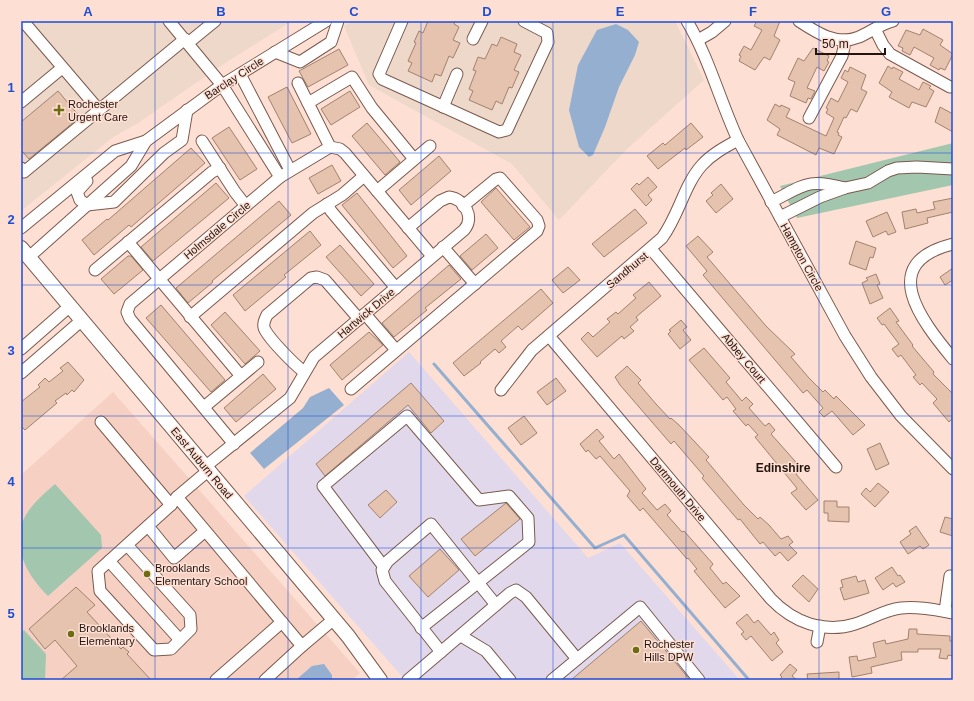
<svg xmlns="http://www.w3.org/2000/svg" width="974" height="701" font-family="Arial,sans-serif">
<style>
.commercial{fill:#edd8ca}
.industrial{fill:#e2d8ec}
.built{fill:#f6d0c2}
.green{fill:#a3c6af}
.water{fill:#95afd0}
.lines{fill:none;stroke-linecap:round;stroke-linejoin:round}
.stream{stroke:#95afd0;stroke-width:3}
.building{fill:#e5c3ae;stroke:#a2826e}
.minor-casing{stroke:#7b5a4d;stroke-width:13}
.major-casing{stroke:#7b5a4d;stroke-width:16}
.minor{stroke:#fff;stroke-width:11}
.major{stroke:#fff;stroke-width:14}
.grid{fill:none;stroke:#1d4ed8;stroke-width:1;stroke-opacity:0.55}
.poi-dot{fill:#6b6d0f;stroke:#fedfd3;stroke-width:1.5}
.labels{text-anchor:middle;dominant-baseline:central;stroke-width:3;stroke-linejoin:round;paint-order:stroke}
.street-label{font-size:11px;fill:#221510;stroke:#fedfd3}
.poi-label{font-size:11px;fill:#221510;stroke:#fedfd3;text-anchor:start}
.neighbourhood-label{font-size:12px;font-weight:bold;fill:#221510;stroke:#fedfd3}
.neatline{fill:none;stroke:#1d4ed8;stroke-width:1.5}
.grid-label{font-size:13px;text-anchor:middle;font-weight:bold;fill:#1d4ed8}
</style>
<rect width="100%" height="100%" fill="#fedfd3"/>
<g class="commercial">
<polygon points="21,21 292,21 222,65 138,123 112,138 21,211"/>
<polygon points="353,21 675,21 704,80 628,148 559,220 512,164 369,85 344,26"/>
</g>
<polygon class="industrial" points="409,352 588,558 620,543 740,680 405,680 244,496"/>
<polygon class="built" points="113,392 360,673 352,680 21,680 21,475"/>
<g class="green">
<polygon points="953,143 953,185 797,218 780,186"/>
<path d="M55 484 101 535 102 548 48 596C29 577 12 550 23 521 28 507 44 494 55 484Z"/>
<polygon points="24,630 46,654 45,680 21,680 21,633"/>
</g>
<g class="water">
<polygon points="616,24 628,30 639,42 635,55 619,87 605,127 593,155 589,157 579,147 569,110 578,65 597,30"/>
<polygon points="329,388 344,405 264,469 250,453 303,408 310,397"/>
<polygon points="324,664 332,675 332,680 296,680 312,666"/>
</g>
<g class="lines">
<polyline class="stream" points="434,364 595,548 624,535 749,680"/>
</g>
<g class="building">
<polygon points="428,21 455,21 454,24 459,27 453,40 460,43 453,58 449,56 441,76 435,74 432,82 408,71 412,63 408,61 416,43 414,42 419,31 423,33"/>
<polygon points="757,21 780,21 774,36 780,40 770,60 764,57 755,70 739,61 741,56 739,55 744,46 751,50 762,30 754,26"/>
<polygon points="923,29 943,40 940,45 953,54 945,70 940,68 939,70 930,65 934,58 914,47 910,55 902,51 903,48 898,46 906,30 920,35"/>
<polygon points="501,37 517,44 514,52 521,55 514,70 519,72 512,88 509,87 502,104 496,101 492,110 469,100 473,91 469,89 476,71 473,70 478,57 485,59 492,44 497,46"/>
<polygon points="813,48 829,56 827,61 829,62 824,71 817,67 807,88 815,91 811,99 808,98 806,103 790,96 795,82 788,79 798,58 804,61"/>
<polygon points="339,49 348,65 308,87 299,71"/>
<polygon points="888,66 892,69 893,67 903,72 899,79 919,90 923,82 931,86 929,88 934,91 926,107 912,102 909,108 889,97 892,92 879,83"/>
<polygon points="850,67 866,75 861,89 867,92 857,112 851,109 846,118 844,117 837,132 839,133 838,135 842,137 834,154 819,148 816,155 777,135 780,129 767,120 775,104 780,107 781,105 790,109 786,117 826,136 834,118 826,113 828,109 826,108 831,98 838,102 848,82 841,78 845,70 848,72"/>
<polygon points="287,87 311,134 292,143 268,97"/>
<polygon points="58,91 80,117 29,159 21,150 21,122"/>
<polygon points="350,91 360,107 331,125 321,109"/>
<polygon points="940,107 953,114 953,132 935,122"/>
<polygon points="367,123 400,162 385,175 352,136"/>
<polygon points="691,123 703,137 686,150 685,148 658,169 647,156 663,143 665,145"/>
<polygon points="229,127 257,169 240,180 212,138"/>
<polygon points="191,148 205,163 131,227 129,225 94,255 82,240 107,219 108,220"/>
<polygon points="439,156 451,171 411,205 399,190"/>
<polygon points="332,165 341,181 318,194 309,178"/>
<polygon points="648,177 657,187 648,195 652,200 646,206 631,189 637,183 639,185"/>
<polygon points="216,183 229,198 153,261 141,247"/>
<polygon points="721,184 733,199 716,213 706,201 713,195 711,193"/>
<polygon points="496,188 530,227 514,240 481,202"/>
<polygon points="357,193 407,256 393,268 342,205"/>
<polygon points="953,198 953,212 927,218 928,223 905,229 902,212 916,209 917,213 935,209 933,202"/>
<polygon points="279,201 291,215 212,281 213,282 188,303 176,288"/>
<polygon points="635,209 647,223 604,257 592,244"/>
<polygon points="887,212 896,232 888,235 886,231 873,237 866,221"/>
<polygon points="310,231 321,245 284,275 286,277 245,311 233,295"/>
<polygon points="486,234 498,248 472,270 460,256"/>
<polygon points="698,236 713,252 707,257 766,326 795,354 791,357 809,378 823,392 825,390 834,399 836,396 865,425 853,435 832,411 824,417 819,412 823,408 807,390 803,393 703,275 707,271 686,246"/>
<polygon points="856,241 876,248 873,258 870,257 866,270 849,264"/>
<polygon points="340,245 374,284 361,296 326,257"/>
<polygon points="128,256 131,256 143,270 114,294 101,279"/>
<polygon points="449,265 461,279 425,308 427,310 394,337 382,323"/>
<polygon points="568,267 580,280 563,293 552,280"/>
<polygon points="953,268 953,280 945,285 940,277"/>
<polygon points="876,274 880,284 877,285 883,298 870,304 862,283 868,280 866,278"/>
<polygon points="649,282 661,296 636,317 638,320 630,327 634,331 624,339 622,336 597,357 581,339 588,332 593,337 610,322 607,319 616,312 618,314 636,298 633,295"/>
<polygon points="541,289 553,303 522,330 518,326 501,341 506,347 499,353 495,349 480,362 481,363 464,376 453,363"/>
<polygon points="161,305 225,380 211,392 146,318"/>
<polygon points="890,308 899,321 896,322 913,345 912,346 934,372 933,374 953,394 953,418 949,422 933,403 937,399 922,383 920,385 913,377 916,375 901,355 898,357 892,349 899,344 884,324 882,325 877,318"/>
<polygon points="225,312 260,351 245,364 211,325"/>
<polygon points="681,320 687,327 683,330 691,340 680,349 668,334 671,331 669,330"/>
<polygon points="369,332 383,345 342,380 330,365"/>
<polygon points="704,348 730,378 726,382 742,401 746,397 753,404 749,408 765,426 769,423 775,430 771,434 802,469 796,474 818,500 806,510 791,493 797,489 796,487 755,437 758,435 748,424 746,426 733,411 736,409 727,397 723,400 689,360"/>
<polygon points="68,362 84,380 74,392 72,390 67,395 66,393 55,401 57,403 25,430 21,426 21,402 40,387 38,385 45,378 49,382 63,371 60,368"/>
<polygon points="627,366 641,380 638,383 656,404 670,419 671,418 679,425 709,457 706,460 744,505 758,519 760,517 769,525 781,539 788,536 793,542 789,545 797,553 788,561 780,552 775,556 763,542 760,544 740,519 738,520 702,478 704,476 674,441 671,444 620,385 615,377"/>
<polygon points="263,374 276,389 236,422 224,408"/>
<polygon points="556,378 566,391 547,405 537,392"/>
<polygon points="411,383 444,421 431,433 408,405 325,476 316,464"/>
<polygon points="524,416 537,433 521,445 508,428"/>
<polygon points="597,429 604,437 599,441 614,459 619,454 646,489 642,493 657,510 665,504 671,511 667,515 682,532 684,531 713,564 710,568 723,584 726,582 740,596 725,608 694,571 697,569 688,558 687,559 643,508 640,511 627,496 630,491 600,456 596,459 588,450 586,452 580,444"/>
<polygon points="880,443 889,464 876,470 867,449"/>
<polygon points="878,483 889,492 875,507 861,494 866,488 870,492"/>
<polygon points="386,490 397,502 380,518 368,505"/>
<polygon points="824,501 837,501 837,507 849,507 849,522 828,521 828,513 824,513"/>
<polygon points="506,503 520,519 475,556 461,539"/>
<polygon points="945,517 953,519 953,536 940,532"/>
<polygon points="916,526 929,545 923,549 920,546 908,554 900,542 911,534 909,531"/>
<polygon points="440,549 459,570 428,597 409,576"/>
<polygon points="892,567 898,576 900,575 905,582 896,587 893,583 883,590 875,578"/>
<polygon points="803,575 818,589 809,602 792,586"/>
<polygon points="856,576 858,582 865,580 869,593 844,600 840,588 843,587 841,580"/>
<polygon points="76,587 95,605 87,612 121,649 123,647 129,652 127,654 151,680 61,680 77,666 55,640 45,649 29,629"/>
<polygon points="747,614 754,623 758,620 771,635 774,632 779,640 776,643 783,652 772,661 751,636 746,640 741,634 744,632 736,623"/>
<polygon points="641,621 690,680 571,680"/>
<polygon points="909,629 917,629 917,634 950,636 950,641 953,641 953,656 948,655 947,659 939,658 941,649 918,649 918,652 901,652 902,660 871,667 872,673 852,677 849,657 857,656 858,661 876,657 873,643 885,640 886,644 908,639"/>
<polygon points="790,664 797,670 792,676 797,680 779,680 782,677 780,675"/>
<polygon points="839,672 839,680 808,680 807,674"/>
</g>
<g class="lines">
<defs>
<g id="minor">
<polyline points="23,21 99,110"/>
<polyline points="169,21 222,85 280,177"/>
<polyline points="402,21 379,74 382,79 499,132 507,130 548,42 547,33 524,21"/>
<path d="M687 21C709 58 720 101 738 140L845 336 871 377 901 416 953 469"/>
<path d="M799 21C817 33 837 46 859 37 870 32 881 24 893 21"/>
<polyline points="875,29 883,45 890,54 950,87"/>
<polyline points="473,39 482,21"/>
<polyline points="698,40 712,32 725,21"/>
<polyline points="188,43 215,21"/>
<polyline points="275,52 300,62 331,42 338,21"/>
<polyline points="240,74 290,170"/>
<polyline points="298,83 330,147"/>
<polyline points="21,102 62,68"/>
<polyline points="308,103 352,77 372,108 414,159"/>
<polyline points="443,107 457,74"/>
<polyline points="809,118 842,56 844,47 844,40"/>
<polyline points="202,141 235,192 246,206"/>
<polyline points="21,168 24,172 185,39"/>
<polyline points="87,181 77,192 80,200 87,205 114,202 164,153 182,140 187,110"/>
<polyline points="377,191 430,146"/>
<path d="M771 202C805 185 806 178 845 188"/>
<polyline points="327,204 331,211 396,288"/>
<polyline points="780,217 820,197 845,188 868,183 888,171 897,168 917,167 953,169"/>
<polyline points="21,228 115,151 146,141 222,85 326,21"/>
<polyline points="128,242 241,376"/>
<path d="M953 244C876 263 921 320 953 359"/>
<polyline points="443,247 475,284"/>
<polyline points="651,249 836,467"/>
<polyline points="29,257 131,166 146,141"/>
<polyline points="95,270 212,172 220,168"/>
<polyline points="365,314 396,350"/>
<polyline points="190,317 313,213 342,195 364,176"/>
<path d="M549 336 771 599C793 622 824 634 855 624 871 619 884 610 901 608 918 606 936 610 953 613"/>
<polyline points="21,349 70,306"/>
<path d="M304 372C294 364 271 341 265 330 262 325 265 319 267 315L311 278 317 277 325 280 359 319"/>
<polyline points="21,373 82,320"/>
<polyline points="351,389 537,231 539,226 537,220 500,178 496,179 463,206"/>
<path d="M501 390 532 350 662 238C679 215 684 185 702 165 712 154 725 147 738 140"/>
<polyline points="204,407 258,362"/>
<polyline points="101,422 171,505"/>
<polyline points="234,444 130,319 127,312 130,304 280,177 330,147 340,149 345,153 432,256"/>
<path d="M206 466 290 398 314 357 464 230C475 218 465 199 449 197L440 201 408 228"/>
<polyline points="209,470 177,497 302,646 334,619"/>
<polyline points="148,526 174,558 205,531"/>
<polyline points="127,545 190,615 191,629 171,649 154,650 100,591 98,571 171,505 177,497"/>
<polyline points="109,561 180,640"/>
<polyline points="384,567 323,486 407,416 479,500 509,496 528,518 529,542 421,628"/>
<polyline points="945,611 950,576"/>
<polyline points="461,636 486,651 510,680"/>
<polyline points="817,642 820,626"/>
<polyline points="441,652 385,581 382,570 388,561 431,524 496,605"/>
<polyline points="216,680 282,622"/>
<polyline points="265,680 302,646"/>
<polyline points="408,680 510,593 516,590 526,597 577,659"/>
<polyline points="552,680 640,607 699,680"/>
</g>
<polyline id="major" points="21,248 348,636 380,680"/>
</defs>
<use href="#minor" class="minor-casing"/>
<use href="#major" class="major-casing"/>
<use href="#minor" class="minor"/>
<use href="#major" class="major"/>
</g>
<path class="grid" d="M155 21V680M288 21V680M421 21V680M553 21V680M686 21V680M819 21V680M21 153H953M21 285H953M21 416H953M21 548H953"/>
<g class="poi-dot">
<path d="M57 104h4v4h4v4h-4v4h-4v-4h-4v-4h4z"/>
<circle cx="147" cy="574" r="4"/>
<circle cx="71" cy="634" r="4"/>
<circle cx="636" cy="650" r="4"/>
</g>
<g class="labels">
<g class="street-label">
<text transform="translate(234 78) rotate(-33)">Barclay Circle</text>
<text transform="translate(217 230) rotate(-40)">Holmsdale Circle</text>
<text transform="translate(802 257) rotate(61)">Hampton Circle</text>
<text transform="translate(627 270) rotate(-40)">Sandhurst</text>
<text transform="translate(366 313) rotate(-40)">Hartwick Drive</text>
<text transform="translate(744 358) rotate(50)">Abbey Court</text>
<text transform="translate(202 463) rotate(50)">East Auburn Road</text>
<text transform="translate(678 489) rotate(50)">Dartmouth Drive</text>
</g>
<g class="poi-label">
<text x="68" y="104">Rochester<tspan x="68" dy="13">Urgent Care</tspan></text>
<text x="155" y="568">Brooklands<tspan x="155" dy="13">Elementary School</tspan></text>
<text x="79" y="628">Brooklands<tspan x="79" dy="13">Elementary</tspan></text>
<text x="644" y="644">Rochester<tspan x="644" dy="13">Hills DPW</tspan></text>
</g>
<g class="neighbourhood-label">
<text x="783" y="468">Edinshire</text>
</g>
</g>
<rect width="974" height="701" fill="none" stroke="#fedfd3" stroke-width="44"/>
<path d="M816 48v6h69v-6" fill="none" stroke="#221510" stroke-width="2"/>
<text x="822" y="48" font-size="12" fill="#221510" stroke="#fedfd3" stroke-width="3" paint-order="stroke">50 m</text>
<rect x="22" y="22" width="930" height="657" class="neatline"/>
<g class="grid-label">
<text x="88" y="16">A</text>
<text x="221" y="16">B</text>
<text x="354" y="16">C</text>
<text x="487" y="16">D</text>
<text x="620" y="16">E</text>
<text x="753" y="16">F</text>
<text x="886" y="16">G</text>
<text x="11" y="92">1</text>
<text x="11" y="224">2</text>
<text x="11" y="355">3</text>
<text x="11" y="486">4</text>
<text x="11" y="618">5</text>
</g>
</svg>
